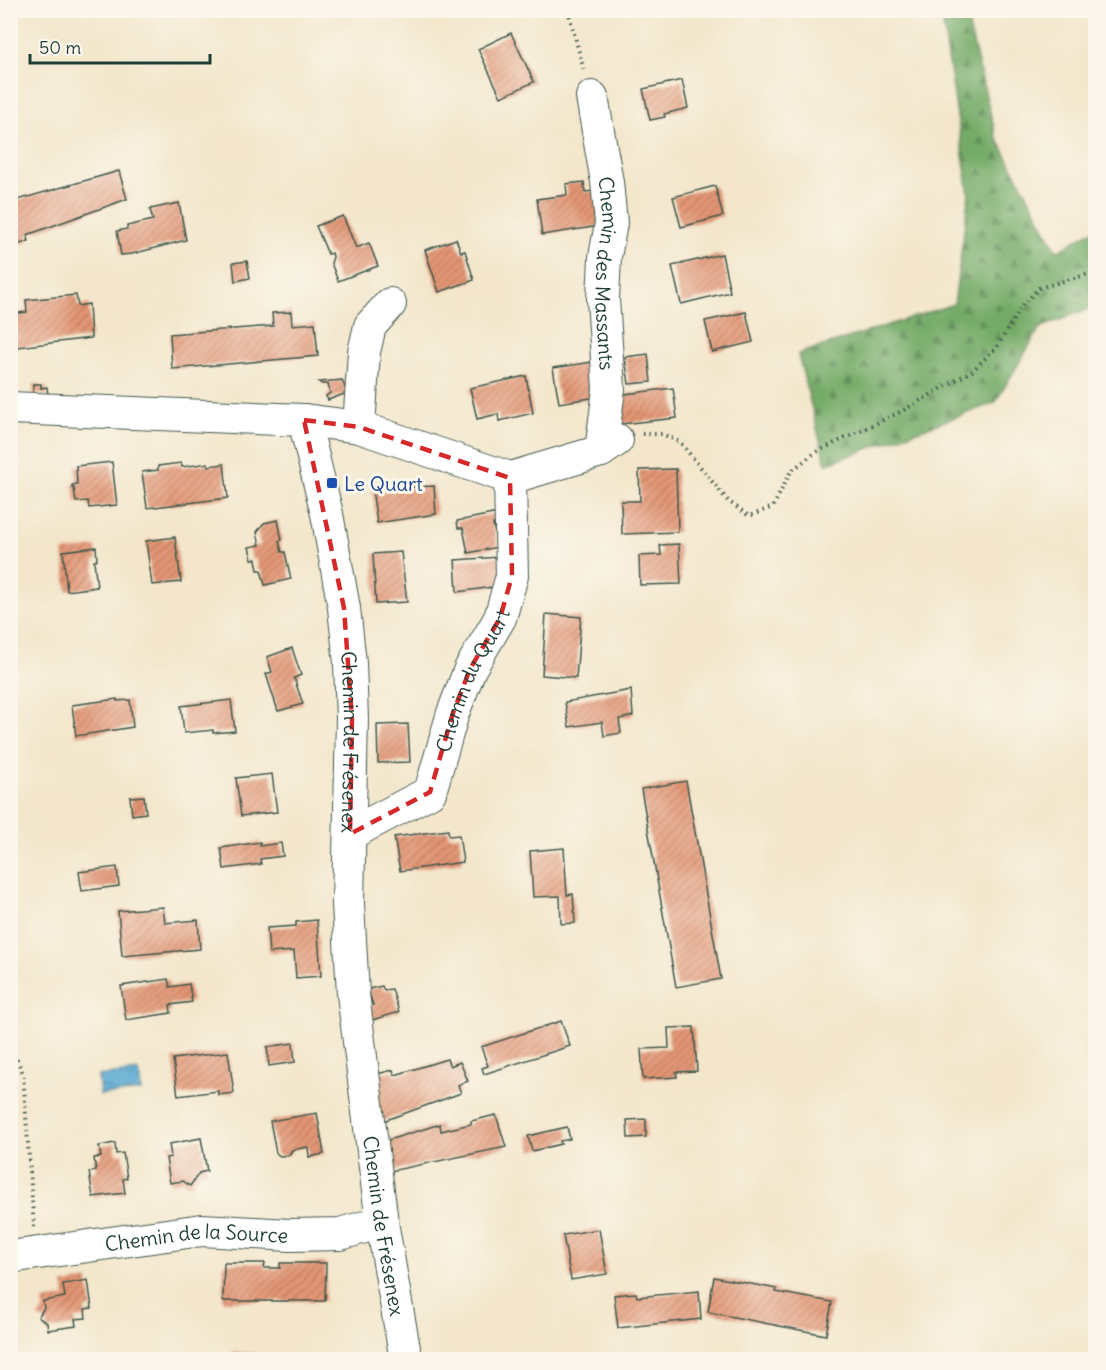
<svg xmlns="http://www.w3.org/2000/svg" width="1106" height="1370" font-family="Delius,sans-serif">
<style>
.forest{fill:url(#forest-firs);stroke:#4a744e;stroke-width:1.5}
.water{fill:url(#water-ripples);stroke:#3a7282;stroke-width:1.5}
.building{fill:url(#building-hatch)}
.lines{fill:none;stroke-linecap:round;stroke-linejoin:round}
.minor-casing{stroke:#3f564b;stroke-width:34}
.path{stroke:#3f564b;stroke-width:4;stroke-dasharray:1.5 4.5;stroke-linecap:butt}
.minor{stroke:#fff;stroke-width:32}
.marked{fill:none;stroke:#d62828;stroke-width:4.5;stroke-dasharray:12 8;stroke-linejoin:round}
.transit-dot{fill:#1a4fb4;stroke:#fbf7ec;stroke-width:2}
.labels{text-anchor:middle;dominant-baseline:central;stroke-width:6;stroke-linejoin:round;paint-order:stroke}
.street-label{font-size:20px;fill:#1f3d34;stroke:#fbf7ec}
.transit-label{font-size:20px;fill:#164399;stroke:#fbf7ec;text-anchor:start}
</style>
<defs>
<pattern id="forest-firs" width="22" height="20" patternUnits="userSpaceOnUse" patternTransform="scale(1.5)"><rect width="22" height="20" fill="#75ab68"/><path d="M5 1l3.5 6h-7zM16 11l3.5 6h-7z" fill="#5f8c56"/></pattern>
<pattern id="water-ripples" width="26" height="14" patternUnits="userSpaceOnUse" patternTransform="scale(1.5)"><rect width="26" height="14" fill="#56a7d1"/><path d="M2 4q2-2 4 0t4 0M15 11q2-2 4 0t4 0" fill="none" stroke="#4789aa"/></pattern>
<pattern id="building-hatch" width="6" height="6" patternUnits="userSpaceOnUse" patternTransform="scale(1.5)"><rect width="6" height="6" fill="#e49674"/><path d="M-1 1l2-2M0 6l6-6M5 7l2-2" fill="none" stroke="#b87c60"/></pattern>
</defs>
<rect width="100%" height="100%" fill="#fbf7ec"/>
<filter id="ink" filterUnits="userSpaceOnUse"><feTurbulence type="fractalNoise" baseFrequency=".0167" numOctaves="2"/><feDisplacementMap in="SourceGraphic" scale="12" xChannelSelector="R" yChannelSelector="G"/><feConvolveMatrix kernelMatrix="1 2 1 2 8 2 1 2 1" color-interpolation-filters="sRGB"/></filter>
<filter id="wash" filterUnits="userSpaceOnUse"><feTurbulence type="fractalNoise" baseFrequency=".008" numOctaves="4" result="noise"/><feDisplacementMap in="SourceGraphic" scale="24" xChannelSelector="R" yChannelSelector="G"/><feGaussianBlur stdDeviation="1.35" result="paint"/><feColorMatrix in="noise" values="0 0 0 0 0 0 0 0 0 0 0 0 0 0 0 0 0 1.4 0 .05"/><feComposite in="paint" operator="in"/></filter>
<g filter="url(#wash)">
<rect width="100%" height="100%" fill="#f3e6cb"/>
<polygon class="forest" points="941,11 965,11 996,136 1057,251 1095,229 1095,306 1040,328 995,403 826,464 798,354 954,304 969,194"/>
<polygon class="water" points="139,1071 141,1091 100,1095 98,1076"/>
<g id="blocks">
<g class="building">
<polygon points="511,33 534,82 501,97 478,49"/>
<polygon points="682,80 688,108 664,114 665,117 650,120 643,89"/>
<polygon points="119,171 127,199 27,235 29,241 14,246 10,234 10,202"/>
<polygon points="584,182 585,192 602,190 606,225 542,235 537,199 567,195 566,184"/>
<polygon points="715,186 723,216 681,227 673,197"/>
<polygon points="179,203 186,240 132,254 121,255 117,231 127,229 127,226 153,220 150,209"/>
<polygon points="343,216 356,248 369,243 378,266 338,281 331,263 333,257 332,253 328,254 316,226"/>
<polygon points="456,239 461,252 465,251 474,280 439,292 425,250"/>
<polygon points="722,254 730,292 681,304 672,266"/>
<polygon points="247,261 250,278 235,281 233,263"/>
<polygon points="76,295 78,306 89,304 91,338 10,348 10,314 27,312 26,300"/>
<polygon points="291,312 292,325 315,323 318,356 172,369 170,334 273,326 272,313"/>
<polygon points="746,312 753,342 712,352 705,321"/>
<polygon points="648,354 651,382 629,384 625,357"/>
<polygon points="599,361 604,396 559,403 553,368"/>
<polygon points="526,376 533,413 499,421 498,414 477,419 470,388"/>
<polygon points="342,380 347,393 328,400 326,396 330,393 328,384 322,384 319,382"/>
<polygon points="33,384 41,384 41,388 47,387 48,395 33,394"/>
<polygon points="673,388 677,418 621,424 617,395"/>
<polygon points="112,462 117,505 89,508 88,501 76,502 74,488 72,488 72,485 77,484 76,466"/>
<polygon points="181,463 182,467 208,463 208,466 224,464 228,498 147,508 142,472 158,470 158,466"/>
<polygon points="676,469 678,532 622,534 621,501 640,501 639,470"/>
<polygon points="434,486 436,514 377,523 372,489"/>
<polygon points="498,513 499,523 493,524 498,547 468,553 463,528 458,528 457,521"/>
<polygon points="278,520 282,540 279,541 282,552 285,552 291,579 265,585 261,570 258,570 256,559 252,559 249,547 260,545 257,532 264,523"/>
<polygon points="175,537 181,582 152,585 146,541"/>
<polygon points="679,544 681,584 640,585 639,556 661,555 660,545"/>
<polygon points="96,547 97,560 94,561 97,587 67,591 63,551"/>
<polygon points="401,552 407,602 376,604 373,554"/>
<polygon points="500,557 501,586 457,592 455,560"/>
<polygon points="546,614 581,617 576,678 542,675"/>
<polygon points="292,648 301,675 294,678 303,704 278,711 266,674 272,672 267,657"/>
<polygon points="631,690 633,716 619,719 621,733 604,736 602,722 569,727 565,702"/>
<polygon points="117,699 117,701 130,700 133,727 76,736 72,705"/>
<polygon points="231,700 235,731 213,733 213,730 184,733 181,706"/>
<polygon points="408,724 410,762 378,763 377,725"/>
<polygon points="272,774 277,812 241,816 236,778"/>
<polygon points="686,781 721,979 676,987 641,789"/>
<polygon points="144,796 146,813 132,815 130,797"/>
<polygon points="448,830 449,836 459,835 463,862 400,871 394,837"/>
<polygon points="260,842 260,846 281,843 283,856 260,859 261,864 224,869 221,848"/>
<polygon points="564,848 567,895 573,894 575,923 561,924 560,896 533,897 530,851"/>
<polygon points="117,867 119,886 82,891 79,872"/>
<polygon points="163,907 165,923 198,920 200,949 122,956 118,911"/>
<polygon points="317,920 321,976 296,978 294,951 269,953 267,928 296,926 296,922"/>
<polygon points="168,979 170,987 189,984 192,1002 170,1005 171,1013 126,1020 121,986"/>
<polygon points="382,986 384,990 392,989 399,1012 369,1021 368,1006 373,1005 368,989"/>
<polygon points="561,1021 570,1046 484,1074 482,1068 488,1066 481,1047"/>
<polygon points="694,1027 697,1071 676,1072 677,1077 643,1079 641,1049 669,1048 668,1028"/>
<polygon points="293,1043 295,1062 269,1066 267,1047"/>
<polygon points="228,1052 234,1093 218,1095 218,1091 178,1096 173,1059"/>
<polygon points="447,1059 450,1066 460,1062 468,1081 458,1085 461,1093 378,1123 377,1074 393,1070 395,1075"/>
<polygon points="317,1113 324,1154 309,1157 308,1147 292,1150 289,1155 280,1156 276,1153 270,1121"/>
<polygon points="496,1115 506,1147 391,1171 382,1142 440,1124 441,1131 471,1124 471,1121"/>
<polygon points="646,1119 646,1137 628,1138 627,1120"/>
<polygon points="567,1127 570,1139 560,1141 561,1144 532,1151 528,1136"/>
<polygon points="201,1138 207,1171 199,1173 190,1186 183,1181 170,1183 166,1158 171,1157 169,1144"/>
<polygon points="115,1143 116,1154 123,1153 127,1178 123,1179 125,1193 93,1197 89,1172 96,1171 94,1158 101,1157 99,1146"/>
<polygon points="599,1229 607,1274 571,1280 563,1235"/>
<polygon points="224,1263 265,1263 264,1268 280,1268 280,1263 326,1263 325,1301 223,1301"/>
<polygon points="714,1277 777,1289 776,1292 832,1302 826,1335 708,1312"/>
<polygon points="88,1280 92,1308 85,1309 86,1318 75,1319 76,1326 48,1330 47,1323 38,1317 44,1308 43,1301 65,1297 63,1284"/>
<polygon points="699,1291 701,1319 618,1328 614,1295 636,1293 637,1297"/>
<polygon points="232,1352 317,1358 316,1359 232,1359"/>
</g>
</g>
</g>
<g filter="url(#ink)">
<use href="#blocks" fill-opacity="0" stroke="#3f564b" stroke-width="1.5"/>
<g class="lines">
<defs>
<g id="minor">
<path id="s1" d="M592 97 607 182 611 223 605 257 603 299 609 389 601 451"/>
<path id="s2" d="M10 408 304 420 327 514 344 608 350 663 352 719 348 904 353 994 382 1222 406 1360"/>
<polyline points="304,420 359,427 510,478 601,451 617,440"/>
<polyline points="359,427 364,352 370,326 390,304"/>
<path id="s3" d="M350 834 430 792 453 713 470 669 500 618 512 576 510 478"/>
<path id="s4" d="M10 1257 202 1230 290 1235 340 1234 382 1222"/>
</g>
</defs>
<use href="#minor" class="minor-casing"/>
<g class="path">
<polyline points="568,10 584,71"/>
<polyline points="642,434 662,434 680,442 728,501 749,516 773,507 791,471 816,452 902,411 972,371 997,347 1021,307 1039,288 1096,272"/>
<polyline points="14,1054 23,1073 34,1228"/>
</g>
<use href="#minor" class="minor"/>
</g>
</g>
<path class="marked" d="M304 420 359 427 510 478 512 576 500 618 470 669 453 713 430 792 350 834 352 719 344 608Z"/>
<rect class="transit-dot" x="326" y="477" width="12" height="12" rx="3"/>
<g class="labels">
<g class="street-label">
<text stroke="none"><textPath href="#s1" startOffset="178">Chemin des Massants</textPath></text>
<text stroke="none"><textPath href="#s3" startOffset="210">Chemin du Quart</textPath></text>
<text stroke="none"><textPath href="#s2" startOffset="621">Chemin de Frésenex</textPath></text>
<text stroke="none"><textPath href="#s2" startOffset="1107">Chemin de Frésenex</textPath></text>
<text stroke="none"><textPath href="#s4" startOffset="188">Chemin de la Source</textPath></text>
</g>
<g class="transit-label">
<text x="344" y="483">Le Quart</text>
</g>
</g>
<rect width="1106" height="1370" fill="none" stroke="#fbf7ec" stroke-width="36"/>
<path d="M30 54v9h180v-9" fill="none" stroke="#1f3d34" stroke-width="3"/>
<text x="39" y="54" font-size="18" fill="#1f3d34" stroke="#fbf7ec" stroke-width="4.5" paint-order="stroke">50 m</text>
</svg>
